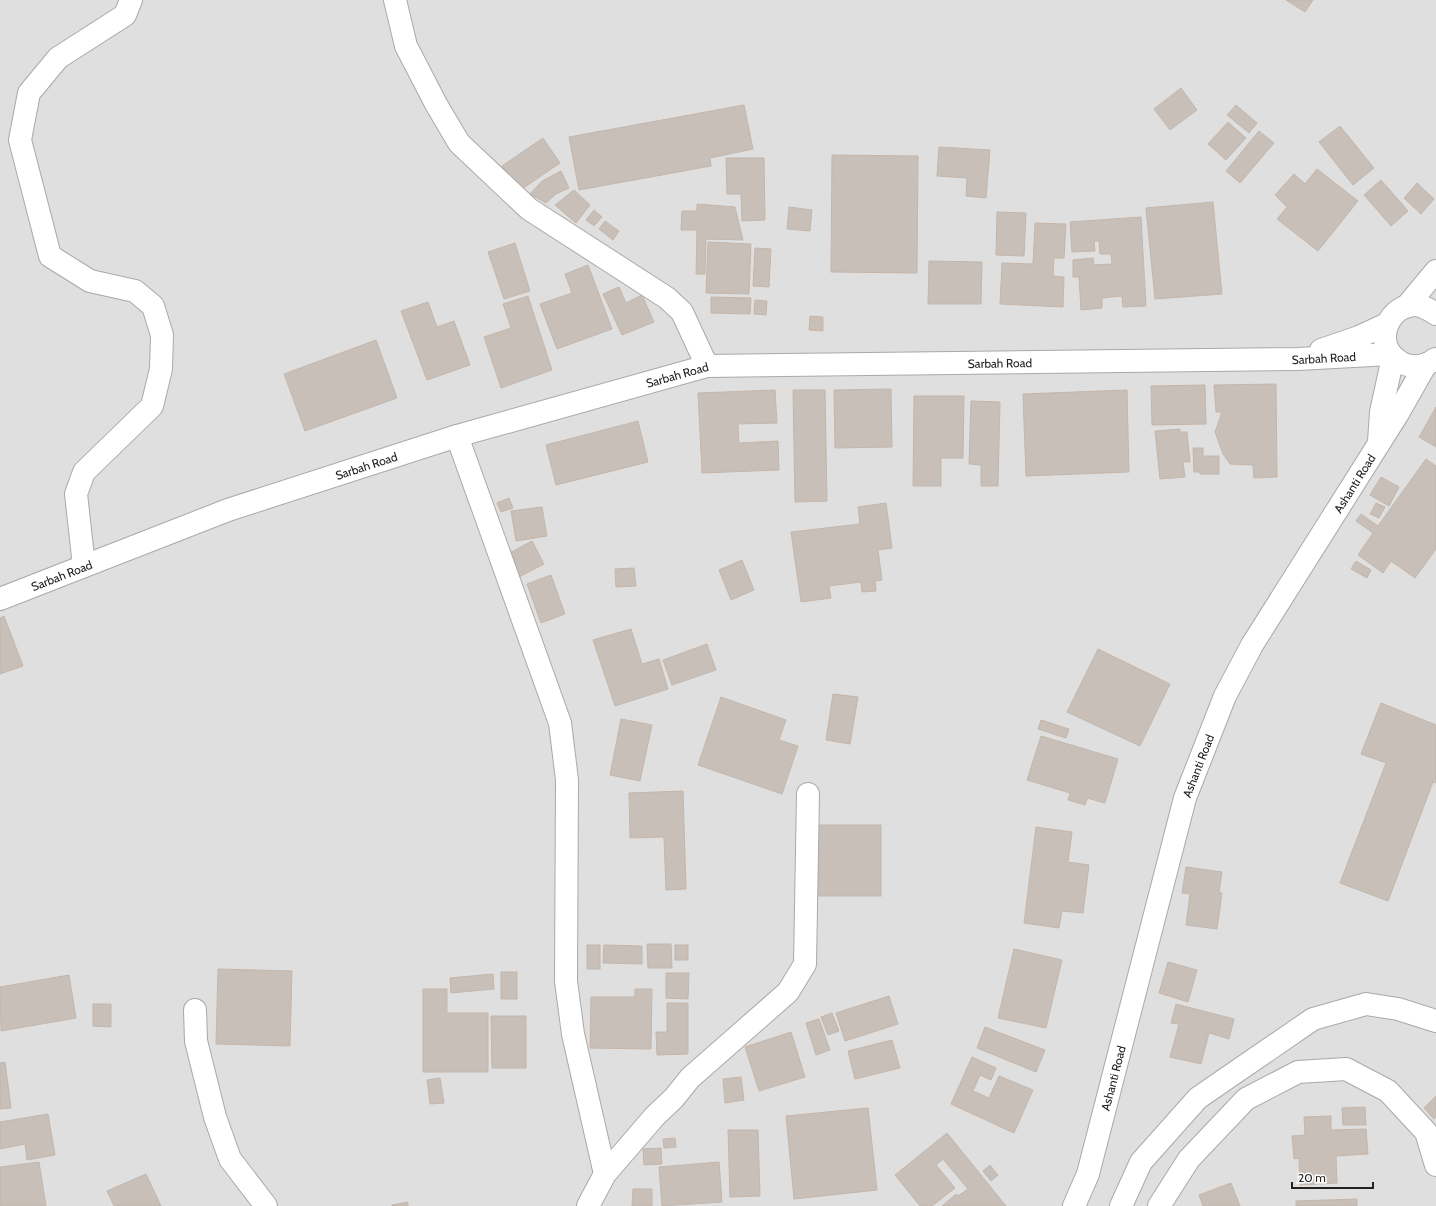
<svg xmlns="http://www.w3.org/2000/svg" width="1436" height="1206" font-family="Cabin,sans-serif">
<style>
.residential{fill:#e0dfdf}
.building{fill:#c7bfb8;stroke:#c4b6ab}
.lines{fill:none;stroke-linecap:round;stroke-linejoin:round}
.minor-casing{stroke:#a9a9a9;stroke-width:24}
.tertiary-casing{stroke:#a9a9a9;stroke-width:24}
.minor{stroke:#fff;stroke-width:22}
.tertiary{stroke:#fff;stroke-width:22}
.labels{text-anchor:middle;dominant-baseline:central;stroke-width:4;stroke-linejoin:round;paint-order:stroke}
.street-label{font-size:12px;fill:#222;stroke:#fff}
</style>
<rect width="100%" height="100%" fill="#f2efe9"/>
<rect class="residential" x="0" y="0" width="1436" height="1206"/>
<g class="building">
<polygon points="1286,0 1313,0 1305,12"/>
<polygon points="1181,88 1197,110 1170,130 1154,109"/>
<polygon points="744,105 753,149 710,158 711,166 579,190 569,137"/>
<polygon points="1236,105 1257,123 1249,133 1227,115"/>
<polygon points="1228,122 1246,138 1226,160 1208,144"/>
<polygon points="1340,126 1374,168 1353,185 1319,142"/>
<polygon points="1259,131 1274,143 1240,183 1226,171"/>
<polygon points="543,138 560,163 519,191 502,166"/>
<polygon points="939,147 990,150 986,198 966,196 967,178 937,176"/>
<polygon points="832,155 918,156 917,273 831,272"/>
<polygon points="726,158 764,158 765,220 742,221 741,194 727,194"/>
<polygon points="1317,169 1358,201 1318,251 1277,219 1287,207 1275,195 1294,174 1305,184"/>
<polygon points="561,171 569,188 556,194 546,203 530,194 542,181"/>
<polygon points="1381,180 1408,211 1391,226 1364,195"/>
<polygon points="1417,183 1434,199 1421,214 1404,198"/>
<polygon points="574,190 590,205 576,223 555,205"/>
<polygon points="1213,202 1222,294 1155,299 1146,208"/>
<polygon points="697,204 735,207 743,240 706,239 705,274 696,274 697,230 681,230 682,211 697,211"/>
<polygon points="789,207 812,210 810,231 787,229"/>
<polygon points="594,210 602,217 594,226 586,220"/>
<polygon points="997,212 1026,213 1024,256 996,255"/>
<polygon points="1141,217 1146,306 1123,307 1122,296 1102,298 1102,308 1081,310 1079,277 1073,277 1073,260 1093,258 1094,265 1112,264 1111,254 1100,254 1099,241 1094,241 1095,251 1072,252 1070,222"/>
<polygon points="605,221 619,231 613,240 599,229"/>
<polygon points="1035,223 1066,224 1064,258 1054,258 1053,276 1064,277 1063,307 1000,304 1002,263 1033,264"/>
<polygon points="708,242 751,244 749,294 706,293"/>
<polygon points="515,243 530,291 504,299 488,252"/>
<polygon points="755,248 771,249 769,287 753,286"/>
<polygon points="929,261 982,262 981,304 928,304"/>
<polygon points="588,265 612,329 557,349 540,304 572,293 565,274"/>
<polygon points="619,287 626,303 642,295 654,322 622,335 603,294"/>
<polygon points="528,296 552,370 501,388 484,337 511,328 503,304"/>
<polygon points="711,297 751,298 750,314 711,313"/>
<polygon points="755,300 767,301 766,315 754,314"/>
<polygon points="428,302 437,327 454,321 470,365 427,380 401,311"/>
<polygon points="810,316 823,317 823,331 809,330"/>
<polygon points="376,340 397,398 305,431 284,374"/>
<polygon points="1276,384 1277,477 1254,478 1253,465 1230,464 1223,454 1215,432 1222,412 1216,412 1214,385"/>
<polygon points="1205,385 1206,424 1152,425 1151,386"/>
<polygon points="891,389 892,447 835,448 834,390"/>
<polygon points="775,390 777,423 738,424 739,443 778,441 779,470 702,473 698,393"/>
<polygon points="793,390 825,390 827,501 795,502"/>
<polygon points="1127,390 1129,472 1026,476 1023,394"/>
<polygon points="914,396 964,396 963,458 941,458 941,486 913,486"/>
<polygon points="971,401 1000,402 998,486 981,486 981,465 969,464"/>
<polygon points="1436,407 1436,447 1419,437"/>
<polygon points="638,421 648,462 556,485 546,445"/>
<polygon points="1180,429 1180,432 1187,432 1190,462 1183,462 1185,477 1160,479 1155,431"/>
<polygon points="1193,448 1203,448 1203,456 1219,456 1219,474 1200,474 1200,472 1194,472"/>
<polygon points="1426,459 1436,466 1436,549 1415,578 1391,561 1383,573 1358,555 1373,533 1356,521 1361,514 1378,526"/>
<polygon points="1381,477 1399,487 1389,506 1370,495"/>
<polygon points="509,498 513,508 501,512 497,503"/>
<polygon points="886,503 892,548 878,550 882,580 875,581 876,591 862,592 861,582 829,586 831,598 801,602 791,532 860,524 858,507"/>
<polygon points="1376,503 1385,507 1379,518 1370,514"/>
<polygon points="542,507 547,536 516,541 511,511"/>
<polygon points="532,541 544,564 517,578 506,555"/>
<polygon points="742,560 754,590 731,600 719,570"/>
<polygon points="1356,561 1371,570 1367,578 1351,569"/>
<polygon points="634,568 636,586 616,587 615,569"/>
<polygon points="551,575 565,614 541,623 527,584"/>
<polygon points="4,616 23,666 0,674 0,618"/>
<polygon points="631,629 642,664 659,659 668,689 615,706 593,640"/>
<polygon points="707,644 716,670 672,685 663,660"/>
<polygon points="1098,649 1170,684 1140,746 1067,712"/>
<polygon points="833,694 858,697 850,744 826,740"/>
<polygon points="721,697 786,720 779,740 798,746 782,794 698,765"/>
<polygon points="1381,703 1436,725 1436,783 1433,782 1388,901 1340,883 1386,763 1361,754"/>
<polygon points="621,719 652,725 640,781 610,775"/>
<polygon points="1041,720 1069,729 1066,738 1038,729"/>
<polygon points="1041,736 1118,759 1105,803 1087,798 1085,805 1068,800 1070,793 1027,780"/>
<polygon points="683,791 686,889 666,890 664,837 630,838 629,793"/>
<rect x="817" y="825" width="64" height="71"/>
<polygon points="1036,827 1072,832 1068,862 1089,865 1083,913 1062,911 1059,928 1024,923"/>
<polygon points="1186,867 1222,872 1219,893 1222,893 1217,929 1186,925 1190,894 1182,893"/>
<polygon points="647,944 671,944 672,968 648,968"/>
<rect x="587" y="945" width="13" height="24"/>
<polygon points="604,945 642,946 642,964 603,963"/>
<rect x="675" y="945" width="13" height="15"/>
<polygon points="1014,949 1062,960 1046,1028 998,1018"/>
<polygon points="1168,962 1197,970 1188,1002 1159,993"/>
<polygon points="218,969 292,971 290,1046 216,1044"/>
<rect x="501" y="972" width="16" height="27"/>
<polygon points="666,973 689,973 688,999 666,998"/>
<polygon points="493,974 494,989 451,993 450,978"/>
<polygon points="69,975 76,1018 1,1031 0,987"/>
<polygon points="423,989 447,989 447,1013 488,1013 488,1072 423,1072"/>
<polygon points="635,989 652,989 651,1049 590,1048 591,997 635,997"/>
<polygon points="889,996 898,1024 845,1041 836,1013"/>
<polygon points="667,1003 688,1003 688,1054 657,1055 656,1032 667,1032"/>
<polygon points="93,1004 111,1004 111,1027 93,1026"/>
<polygon points="1176,1004 1234,1019 1229,1039 1209,1033 1201,1064 1170,1057 1179,1024 1171,1023"/>
<polygon points="832,1013 839,1031 828,1035 821,1017"/>
<polygon points="491,1016 526,1016 526,1068 492,1068"/>
<polygon points="819,1019 830,1050 816,1055 806,1023"/>
<polygon points="985,1027 1045,1050 1036,1072 977,1048"/>
<polygon points="791,1032 805,1077 759,1091 745,1047"/>
<polygon points="892,1040 900,1068 855,1079 848,1051"/>
<polygon points="972,1057 996,1068 991,1080 980,1075 973,1091 989,1098 999,1076 1033,1090 1014,1133 951,1104"/>
<polygon points="5,1062 11,1108 0,1109 0,1063"/>
<polygon points="741,1077 744,1100 725,1103 723,1079"/>
<polygon points="440,1078 444,1103 430,1104 427,1080"/>
<polygon points="1436,1096 1436,1117 1434,1119 1424,1108"/>
<polygon points="1365,1107 1366,1125 1343,1125 1342,1108"/>
<polygon points="868,1108 877,1190 794,1199 786,1116"/>
<polygon points="48,1114 55,1155 27,1160 25,1144 0,1149 0,1122"/>
<polygon points="1331,1116 1331,1130 1366,1129 1368,1154 1336,1156 1337,1183 1300,1185 1299,1158 1294,1159 1292,1136 1305,1135 1304,1117"/>
<polygon points="728,1130 758,1130 760,1196 730,1197"/>
<polygon points="947,1133 1006,1206 942,1206 956,1194 958,1196 968,1189 943,1159 936,1165 955,1188 932,1206 920,1206 895,1175"/>
<polygon points="675,1138 676,1147 664,1148 663,1139"/>
<polygon points="661,1148 662,1164 644,1165 643,1149"/>
<polygon points="39,1162 46,1206 0,1206 0,1167"/>
<polygon points="719,1162 722,1202 662,1206 659,1167"/>
<polygon points="990,1165 998,1175 991,1181 983,1171"/>
<polygon points="146,1174 161,1206 114,1206 107,1191"/>
<polygon points="1231,1183 1240,1206 1203,1206 1199,1195"/>
<polygon points="633,1189 652,1189 652,1206 632,1206"/>
<polygon points="1357,1199 1357,1206 1296,1206 1296,1201"/>
<polygon points="408,1202 408,1206 392,1206 392,1205"/>
</g>
<g class="lines">
<defs>
<g id="minor">
<polyline points="395,0 406,46 436,104 459,143 529,209 667,298 682,312 707,366"/>
<polyline points="1321,350 1359,337 1387,324"/>
<polyline points="457,436 560,723 567,780 566,981 573,1034 605,1174"/>
<polyline points="84,566 76,494 84,472 152,406 161,369 162,335 153,306 135,291 90,281 50,256 20,140 29,93 58,58 125,15 131,0"/>
<path id="s1" d="M0 599 228 510 457 436 707 366 1298 359 1390 354"/>
<polyline points="195,1010 196,1041 215,1117 230,1159 266,1206"/>
<polyline points="588,1206 605,1174 655,1116 674,1098 690,1078 788,992 805,964 808,794"/>
<polyline points="1121,1206 1141,1162 1198,1098 1313,1019 1366,1004 1398,1009 1436,1021"/>
<polyline points="1159,1206 1189,1159 1246,1099 1298,1072 1346,1069 1388,1091 1426,1132 1436,1165"/>
</g>
<g id="tertiary">
<polyline points="1406,307 1436,271"/>
<path d="M1435 359C1429 364 1421 367 1413 366 1406 366 1401 363 1396 359 1373 342 1389 303 1417 305 1424 306 1430 310 1436 314"/>
<polyline points="1379,442 1381,412 1393,357"/>
<path id="s2" d="M1074 1206 1088 1174 1185 798 1225 696 1252 645 1397 415 1426 364"/>
</g>
</defs>
<use href="#minor" class="minor-casing"/>
<use href="#tertiary" class="tertiary-casing"/>
<use href="#minor" class="minor"/>
<use href="#tertiary" class="tertiary"/>
</g>
<g class="labels">
<g class="street-label">
<text stroke="none"><textPath href="#s1" startOffset="1362">Sarbah Road</textPath></text>
<text stroke="none"><textPath href="#s1" startOffset="1038">Sarbah Road</textPath></text>
<text stroke="none"><textPath href="#s1" startOffset="714">Sarbah Road</textPath></text>
<text stroke="none"><textPath href="#s1" startOffset="390">Sarbah Road</textPath></text>
<text stroke="none"><textPath href="#s2" startOffset="782">Ashanti Road</textPath></text>
<text stroke="none"><textPath href="#s1" startOffset="66">Sarbah Road</textPath></text>
<text stroke="none"><textPath href="#s2" startOffset="458">Ashanti Road</textPath></text>
<text stroke="none"><textPath href="#s2" startOffset="134">Ashanti Road</textPath></text>
</g>
</g>
<path d="M1292 1182v6h81v-6" fill="none" stroke="#222222" stroke-width="2"/>
<text x="1298" y="1182" font-size="12" fill="#222222" stroke="#ffffff" stroke-width="3" paint-order="stroke">20 m</text>
</svg>
